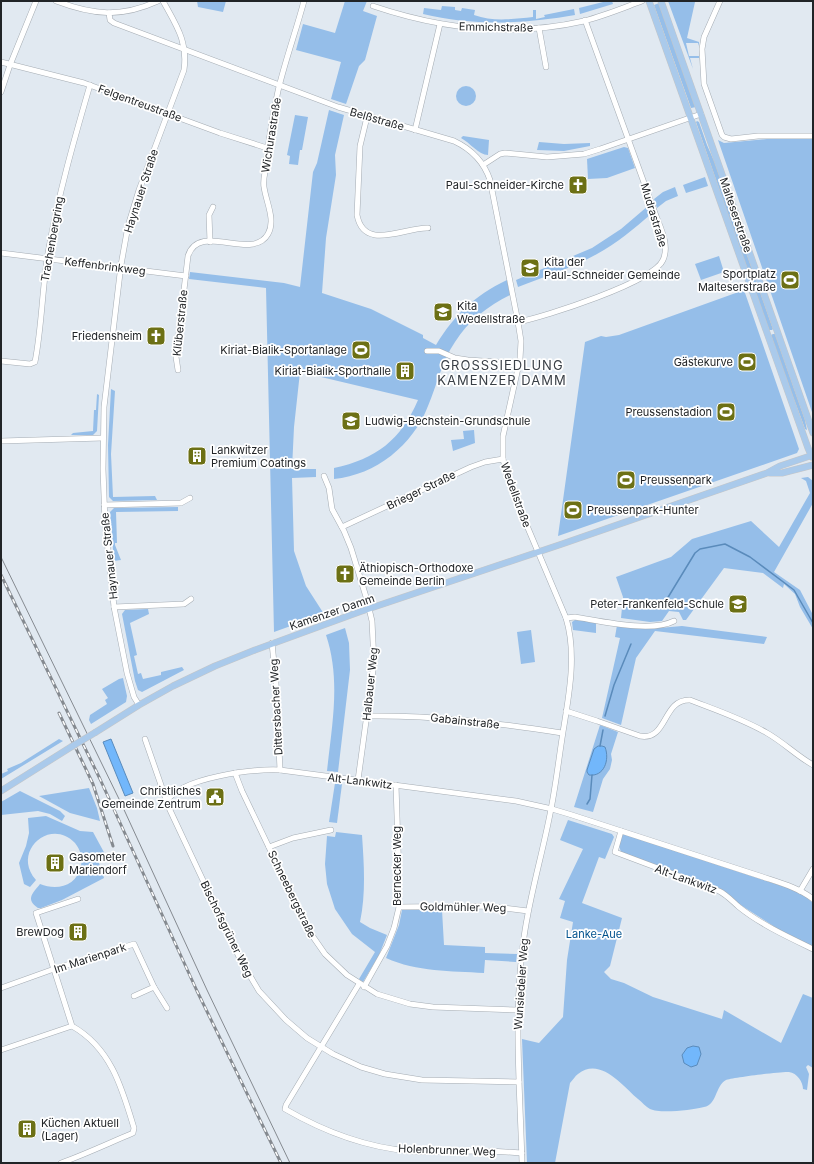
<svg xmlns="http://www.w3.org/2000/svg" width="814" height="1164" font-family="Inter,sans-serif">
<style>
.green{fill:#95bee9}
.water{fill:#72b7fb;stroke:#5a8bbb}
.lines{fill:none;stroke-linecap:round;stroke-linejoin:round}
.stream{stroke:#5a8bbb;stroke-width:1.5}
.minor-casing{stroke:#a5acb3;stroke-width:6}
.major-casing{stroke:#c5c6c7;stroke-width:7}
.minor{stroke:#fff;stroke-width:5}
.major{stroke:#aacaeb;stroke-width:6}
.tram{stroke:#858a90;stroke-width:1}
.rail-casing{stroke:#858a90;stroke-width:3}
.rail{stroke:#fff;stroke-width:1.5;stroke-dasharray:4.5;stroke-linecap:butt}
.major-bridge-casing{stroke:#c5c6c7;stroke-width:7;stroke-linecap:butt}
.major-bridge{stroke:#aacaeb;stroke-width:6}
.labels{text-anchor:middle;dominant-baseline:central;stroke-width:3.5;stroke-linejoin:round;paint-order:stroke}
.street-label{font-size:11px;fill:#212427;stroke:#fff}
.poi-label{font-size:11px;fill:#212427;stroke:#fff;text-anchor:end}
.park-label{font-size:11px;fill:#00528e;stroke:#fff}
.quarter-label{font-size:13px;letter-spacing:1px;fill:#393f46;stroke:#fff}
</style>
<rect width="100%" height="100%" fill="#e1e9f1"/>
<g class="green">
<polygon points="197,1 226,1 223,12 198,7"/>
<polygon points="345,1 367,1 363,11 377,16 365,60 359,66 346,104 331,99 341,62 296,50 303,24 335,33"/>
<polygon points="607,1 612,1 613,4 580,14 579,8"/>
<polygon points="668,1 695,2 687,38 699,42 699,46 698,43 686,43 689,56 699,56 699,58 690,58 693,69"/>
<polygon points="659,3 696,107 691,108 654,5"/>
<path d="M442 6 455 7V10L461 11 462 8 475 10 474 15C493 22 513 19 533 17V10H536V19L545 17 544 15 574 9 575 15C525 24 473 26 423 14L424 8 441 10Z"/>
<circle cx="466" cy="96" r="10"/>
<path d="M329 110 344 115 335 155 336 175 326 238 322 293 371 309 423 335V338L436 345C455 314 474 296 507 280L510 295C488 306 468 321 455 342 442 361 437 385 428 406 413 445 376 475 334 479V468C376 459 401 440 418 400L300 372 294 427 292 469H316V477L292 478 294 551 306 586 324 614 274 632 266 288 189 279 190 272 284 283 300 287 313 172 317 163Z"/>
<polygon points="295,115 308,117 302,150 300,150 298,165 289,164 290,156 287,155"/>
<polygon points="697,121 699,122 707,145 715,163 773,329 772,330 768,330 696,122"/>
<path d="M463 136 489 140 488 155C479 155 469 142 461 138Z"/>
<polygon points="794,138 813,139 813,415 718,140 724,143 767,139"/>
<polygon points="539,142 564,144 590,143 590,146 564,151 537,150"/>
<polygon points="624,147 628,148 635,168 607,178 588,179 587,159"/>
<polygon points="705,177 708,186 686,193 683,185"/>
<polygon points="675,187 678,196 666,201 657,208 654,199 663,192"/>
<path d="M648 206 651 214C634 229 617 243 597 254 572 268 544 277 518 287L516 280 592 248 621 229Z"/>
<polygon points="719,256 724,272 701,280 695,264"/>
<polygon points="744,290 799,449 797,453 558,536 585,342 601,336 606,337 619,335"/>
<path d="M773 334H775L805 420 807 430 805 429C794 398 781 367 771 335Z"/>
<polygon points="111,389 115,391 111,454 113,497 155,496 157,500 113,501 109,497 108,445"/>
<polygon points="97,394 99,395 97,431 93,435 71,435 73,433 93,431 94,410 96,410"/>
<polygon points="474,430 475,443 453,451 451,440 464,439 463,431"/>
<polygon points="808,477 813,481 813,503 774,572 800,590 813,615 813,629 800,607 795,594 784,584 783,588 763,573 724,568 686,620 683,620 679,612 669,611 662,621 650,622 621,618 623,597 616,577 671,557 692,539 751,521 779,547 810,493 806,481 801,478"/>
<polygon points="178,507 178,511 116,512 117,543 115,543 115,545 121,560 114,561 110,512 114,508"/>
<polygon points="148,609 149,614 130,623 137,655 134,656 138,674 141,673 143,679 161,675 161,672 182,667 184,670 142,692 138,690 135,681 122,614 125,610"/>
<polygon points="575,620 596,622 596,633 573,630 572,622"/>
<polygon points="617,625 648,629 682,626 767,637 764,644 655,631 636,658 621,725 602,718 620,638 615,637"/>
<path d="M345 628 349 643 350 670 338 772 327 771C332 724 341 680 326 635Z"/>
<polygon points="531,630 535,662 521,664 517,632"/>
<polygon points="123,678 127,696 126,702 91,724 89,720 90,715 107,704 105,700 108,698 102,689 119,679"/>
<polygon points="600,725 618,732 611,754 612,760 610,769 603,779 593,812 574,807"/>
<polygon points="59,739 63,741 1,779 1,774 8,771 7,769 21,763"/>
<polygon points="335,783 342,784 337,823 329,822"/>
<polygon points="89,788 97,808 100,821 70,813 39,796"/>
<polygon points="20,791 60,811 65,816 62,821 50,814 38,811 1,815 1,802"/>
<path d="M46 816 80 831 93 832 106 856 98 860 104 878 62 900 41 908H38C25 899 33 893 40 884 57 891 77 886 81 866 83 858 80 849 75 843 50 817 11 852 36 880L30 887 24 884 19 863 26 846 29 833 28 818Z"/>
<path d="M568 820 612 834 614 837 605 859 599 857 582 903 622 918 610 966 604 972 611 979 624 983 653 997 722 1019 724 1010 781 1043 803 994 813 998V1068L808 1065 806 1067 809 1074 807 1090 803 1089C803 1082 797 1073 789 1072 783 1071 731 1078 726 1080 715 1086 717 1105 704 1107 692 1110 660 1114 650 1109 646 1107 642 1102 638 1099 623 1086 600 1056 578 1074 575 1076 573 1080 570 1083L555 1163H527L522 1039 539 1043 563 1017 567 960 573 922 560 918 565 901 559 899 583 849 560 840Z"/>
<path d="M336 832 362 835C364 865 366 893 360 922L370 928 387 935 379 955 363 982 359 979 375 952 352 934 335 909 327 884 325 864 327 836 335 837Z"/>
<polygon points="623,834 791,889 805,896 813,903 813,947 786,934 739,904 728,894 719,889 621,852 619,846 622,835"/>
<path d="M402 910H442L444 945 485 947V953L517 954 516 962 485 960 484 973C451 971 417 972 386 958L399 925Z"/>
</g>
<g class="water">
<polygon points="111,739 133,793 125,796 103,742"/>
<path d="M598 746H602L605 747C610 760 604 777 589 775L587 772V770L594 749Z"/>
<polygon points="693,1046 699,1047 701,1054 697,1065 691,1067 684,1063 682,1055 687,1048"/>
</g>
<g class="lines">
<g class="stream">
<polyline points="667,599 695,553 700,549 725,544 750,557 794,590 813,623"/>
<polyline points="605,716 614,685 631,644"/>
<polyline points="600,746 603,730"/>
<polyline points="587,804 590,799 592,775"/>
</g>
<defs>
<g id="minor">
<path d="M56 1C93 15 121 18 158 1"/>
<polyline points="720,1 704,37 702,49 704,84 722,135 724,137 731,139 758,136 813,136"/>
<path d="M373 6C441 29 514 37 584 21 604 16 623 8 642 1"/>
<path d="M109 13 110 20 114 23 338 107 454 141C471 149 484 162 490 180L518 322 521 341 520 359 503 436V459L506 472 522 514 566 618C577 654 569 695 563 732 559 757 556 784 551 809 543 852 530 894 524 937 513 1012 520 1087 522 1163"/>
<polyline points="539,28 546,67"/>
<polyline points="1,62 84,83 220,133 267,148"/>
<polyline points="1,92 10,65 36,1"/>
<path d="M367 117 360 146 357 215C364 252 405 227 428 228"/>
<polyline points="415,130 440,24"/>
<polyline points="483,165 500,154 505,153 547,157 584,154 600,149 701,114"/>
<polyline points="210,242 209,215 213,207"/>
<polyline points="1,253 186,276"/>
<path d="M518 322C544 317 654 282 663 260 670 245 660 227 655 213L585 20"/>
<polyline points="427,351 439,351 455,358 468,360 498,362 518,366"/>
<path d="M1 361 30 364 35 362C42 326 42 289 48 253 58 196 74 140 90 85"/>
<path d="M178 370 176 357 188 256C199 221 252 262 268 234 276 220 266 202 264 187 263 182 264 177 265 172 268 145 272 118 278 91 285 61 296 31 304 1"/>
<polyline points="1,441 103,438"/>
<polyline points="324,476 329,488 332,509 344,531 351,548 367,600 372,621 374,663 358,780"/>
<polyline points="104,505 181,503 190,498"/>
<polyline points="342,527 471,467 485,462 503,459"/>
<polyline points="114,607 184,604 191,599"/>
<path d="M566 618 575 617C601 621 651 633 674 621"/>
<polyline points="272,643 276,683 280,770"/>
<path d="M139 705 134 697 127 673 114 607 110 567 105 523 103 469 104 407 121 265 128 226 139 190 184 70C188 41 176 25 163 1"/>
<path d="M566 711 597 721 640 736C668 741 662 699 690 700 716 710 743 719 767 733 783 742 797 756 813 765"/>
<path d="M367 716C433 715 497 723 562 733"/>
<polyline points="145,739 169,808 240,959 259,991 286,1020 307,1038 333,1054 361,1067 385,1074 422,1080 519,1082"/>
<polyline points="235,773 242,791 309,931 325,954 347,975 377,994 410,1004 433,1007 517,1010"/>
<path d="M167 801C182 777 253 769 280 770L516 801 552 809 572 815 763 877C781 883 799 888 813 899"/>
<path d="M621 831 615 852 719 891C727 895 732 901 739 907 760 924 788 937 813 949"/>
<polyline points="269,847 293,838 331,830"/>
<polyline points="800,891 813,869"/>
<polyline points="399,907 487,906 528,911"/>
<path d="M359 984 286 1105 285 1109C323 1131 364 1147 409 1151 433 1153 458 1151 482 1151 495 1151 509 1152 522 1153"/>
<polyline points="364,987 387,946 394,928 399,907 399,878 396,785"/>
<polyline points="1,988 54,969 134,944 154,987 167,1008"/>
<polyline points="134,996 154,987"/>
<polyline points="1,1050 72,1026"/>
<path d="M61 1163C86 1154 109 1143 133 1133L134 1128C122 1088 111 1048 72 1026L36 913 78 899"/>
</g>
<g id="major">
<polyline points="649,1 808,448 812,457"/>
<polyline points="661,1 813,433"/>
<polyline points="770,473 782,473 813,465"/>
<polyline points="96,732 139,705 173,686 215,666 255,650 359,612 562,544 767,473 780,466 813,455"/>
<polyline points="1,791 71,747"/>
</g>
</defs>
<use href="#minor" class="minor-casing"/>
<use href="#major" class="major-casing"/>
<use href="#minor" class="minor"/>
<use href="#major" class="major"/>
<polyline class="tram" points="1,557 120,801 207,990 290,1163"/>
<defs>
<g id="rail">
<polyline points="1,575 100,779 197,991 281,1163"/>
<polyline points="59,713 93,784 113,846"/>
</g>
</defs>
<use href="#rail" class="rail-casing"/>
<use href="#rail" class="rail"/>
<defs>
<polyline id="major-bridge" points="71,747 96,732"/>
</defs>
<use href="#major-bridge" class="major-bridge-casing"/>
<use href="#major-bridge" class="major-bridge"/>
</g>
<defs>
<symbol id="church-square" viewBox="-11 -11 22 22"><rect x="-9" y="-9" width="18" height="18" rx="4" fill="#6c7015" stroke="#fff"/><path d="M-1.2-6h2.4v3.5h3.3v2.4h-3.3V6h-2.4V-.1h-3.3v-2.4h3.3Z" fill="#fff"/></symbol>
<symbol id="school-square" viewBox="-11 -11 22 22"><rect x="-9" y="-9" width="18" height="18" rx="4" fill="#6c7015" stroke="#fff"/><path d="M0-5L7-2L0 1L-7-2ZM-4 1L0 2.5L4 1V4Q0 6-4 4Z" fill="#fff"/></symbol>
<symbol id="stadium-square" viewBox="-11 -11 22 22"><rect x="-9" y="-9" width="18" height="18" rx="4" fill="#6c7015" stroke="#fff"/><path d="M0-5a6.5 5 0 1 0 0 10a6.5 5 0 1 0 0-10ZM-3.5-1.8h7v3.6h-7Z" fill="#fff"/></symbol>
<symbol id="building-square" viewBox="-11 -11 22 22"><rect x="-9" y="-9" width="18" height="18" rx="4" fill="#6c7015" stroke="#fff"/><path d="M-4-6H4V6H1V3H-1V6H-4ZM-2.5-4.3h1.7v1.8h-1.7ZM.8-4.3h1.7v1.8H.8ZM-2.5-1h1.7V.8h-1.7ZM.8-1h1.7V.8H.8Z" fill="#fff"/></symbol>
<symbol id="civic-square" viewBox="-11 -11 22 22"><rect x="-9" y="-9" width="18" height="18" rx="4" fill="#6c7015" stroke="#fff"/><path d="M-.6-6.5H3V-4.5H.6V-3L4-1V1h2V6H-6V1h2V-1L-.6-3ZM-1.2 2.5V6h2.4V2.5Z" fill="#fff"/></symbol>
</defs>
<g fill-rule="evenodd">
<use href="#church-square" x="567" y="174" width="22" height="22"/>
<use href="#school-square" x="519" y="257" width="22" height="22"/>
<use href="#stadium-square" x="779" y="269" width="22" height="22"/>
<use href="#school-square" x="432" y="301" width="22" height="22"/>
<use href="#church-square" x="145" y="325" width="22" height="22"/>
<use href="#stadium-square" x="350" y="339" width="22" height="22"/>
<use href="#stadium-square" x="736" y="351" width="22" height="22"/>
<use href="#building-square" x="394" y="360" width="22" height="22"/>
<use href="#stadium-square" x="715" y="401" width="22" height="22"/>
<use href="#school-square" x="340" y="410" width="22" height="22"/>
<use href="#building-square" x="186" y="445" width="22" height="22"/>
<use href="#stadium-square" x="615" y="469" width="22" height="22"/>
<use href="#stadium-square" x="562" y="499" width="22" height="22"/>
<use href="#church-square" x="334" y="563" width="22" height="22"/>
<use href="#school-square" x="727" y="593" width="22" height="22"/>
<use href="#civic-square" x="204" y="786" width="22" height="22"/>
<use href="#building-square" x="44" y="852" width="22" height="22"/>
<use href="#building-square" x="67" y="921" width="22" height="22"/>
<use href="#building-square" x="16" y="1118" width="22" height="22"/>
</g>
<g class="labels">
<g class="street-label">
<text transform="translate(496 27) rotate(1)">Emmichstraße</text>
<text transform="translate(140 103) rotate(20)">Felgentreustraße</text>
<text transform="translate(377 119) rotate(16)">Belßstraße</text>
<text transform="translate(271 135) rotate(-81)">Wichurastraße</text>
<text transform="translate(141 191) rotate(-72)">Haynauer Straße</text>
<text transform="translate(654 215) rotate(73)">Mudrastraße</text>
<text transform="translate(736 215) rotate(71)">Malteserstraße</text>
<text transform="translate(52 239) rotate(-80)">Trachenbergring</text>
<text transform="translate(105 266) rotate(7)">Keffenbrinkweg</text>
<text transform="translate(180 323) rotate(-84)">Klüberstraße</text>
<text transform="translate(421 490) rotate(-26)">Brieger Straße</text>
<text transform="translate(516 495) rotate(70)">Wedellstraße</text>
<text transform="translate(109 556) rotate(-96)">Haynauer Straße</text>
<text transform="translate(332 612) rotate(-19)">Kamenzer Damm</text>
<text transform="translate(370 684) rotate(-84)">Halbauer Weg</text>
<text transform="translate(276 707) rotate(-93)">Dittersbacher Weg</text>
<text transform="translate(465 721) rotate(6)">Gabainstraße</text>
<text transform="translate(360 781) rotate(7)">Alt-Lankwitz</text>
<text transform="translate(397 866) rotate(-90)">Bernecker Weg</text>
<text transform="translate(686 879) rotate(20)">Alt-Lankwitz</text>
<text transform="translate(292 894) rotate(64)">Schneebergstraße</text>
<text transform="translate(463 907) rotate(1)">Goldmühler Weg</text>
<text transform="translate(227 929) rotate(64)">Bischofsgrüner Weg</text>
<text transform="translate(90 958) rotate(-18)">Im Marienpark</text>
<text transform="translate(521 984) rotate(-86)">Wunsiedeler Weg</text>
<text transform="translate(447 1150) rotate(2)">Holenbrunner Weg</text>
</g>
<g class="poi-label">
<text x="564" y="185">Paul-Schneider-Kirche</text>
<text x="544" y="262" text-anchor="start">Kita der<tspan x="544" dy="13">Paul-Schneider Gemeinde</tspan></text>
<text x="776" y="274">Sportplatz<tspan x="776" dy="13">Malteserstraße</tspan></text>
<text x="457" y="306" text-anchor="start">Kita<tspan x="457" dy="13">Wedellstraße</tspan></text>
<text x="142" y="336">Friedensheim</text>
<text x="347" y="350">Kiriat-Bialik-Sportanlage</text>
<text x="733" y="362">Gästekurve</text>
<text x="391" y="371">Kiriat-Bialik-Sporthalle</text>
<text x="712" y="412">Preussenstadion</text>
<text x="365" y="421" text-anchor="start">Ludwig-Bechstein-Grundschule</text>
<text x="211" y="450" text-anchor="start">Lankwitzer<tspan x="211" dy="13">Premium Coatings</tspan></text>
<text x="640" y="480" text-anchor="start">Preussenpark</text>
<text x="587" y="510" text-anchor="start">Preussenpark-Hunter</text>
<text x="359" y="568" text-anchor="start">Äthiopisch-Orthodoxe<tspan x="359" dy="13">Gemeinde Berlin</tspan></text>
<text x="724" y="604">Peter-Frankenfeld-Schule</text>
<text x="201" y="791">Christliches<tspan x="201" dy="13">Gemeinde Zentrum</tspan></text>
<text x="69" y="857" text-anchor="start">Gasometer<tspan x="69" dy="13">Mariendorf</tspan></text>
<text x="64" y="932">BrewDog</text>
<text x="41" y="1123" text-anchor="start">Küchen Aktuell<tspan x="41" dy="13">(Lager)</tspan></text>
</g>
<g class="park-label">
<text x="594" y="934">Lanke-Aue</text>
</g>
<g class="quarter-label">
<text x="502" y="365">GROSSSIEDLUNG<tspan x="502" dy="15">KAMENZER DAMM</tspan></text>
</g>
</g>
<rect width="814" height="1164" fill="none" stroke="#212427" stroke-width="4"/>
</svg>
